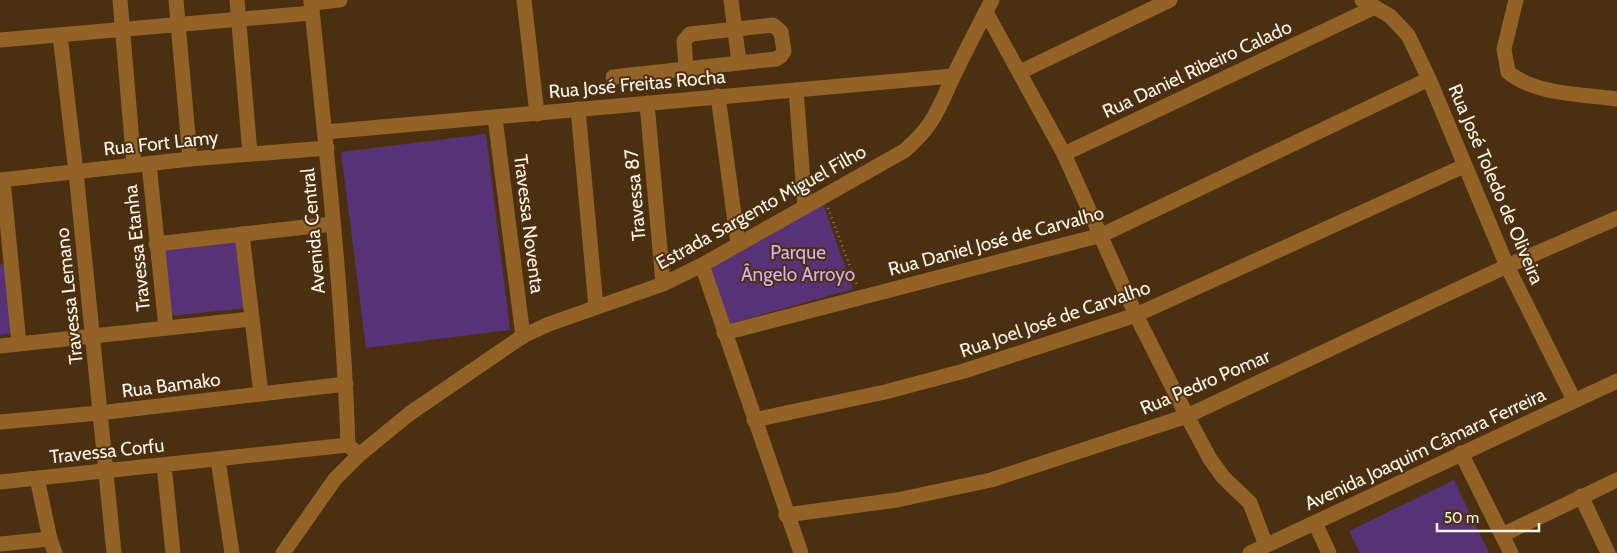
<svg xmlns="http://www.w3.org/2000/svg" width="1617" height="553" font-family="Cabin,sans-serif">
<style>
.green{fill:#583277}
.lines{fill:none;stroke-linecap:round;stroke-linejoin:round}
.path{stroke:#8e7a62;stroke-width:2.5;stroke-dasharray:1 4;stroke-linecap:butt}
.minor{stroke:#936227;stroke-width:15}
.labels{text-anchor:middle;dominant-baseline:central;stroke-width:4;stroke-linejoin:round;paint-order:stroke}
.street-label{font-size:19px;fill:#fef3e7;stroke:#4a3011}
.park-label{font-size:19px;fill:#d3b1f4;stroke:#4a3011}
</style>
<rect width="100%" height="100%" fill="#4a3011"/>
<g class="green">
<polygon points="486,134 510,330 366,348 341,152"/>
<polygon points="823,204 853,289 725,325 709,266"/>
<polygon points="237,237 247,308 169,316 161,248"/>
<polygon points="4,264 14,333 0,335 0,265"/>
<polygon points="1454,480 1489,553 1360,553 1349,531"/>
</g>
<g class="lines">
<polyline class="path" points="828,208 857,285"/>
<g class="minor">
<polyline points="120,0 134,165"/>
<polyline points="176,0 190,159"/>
<polyline points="237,0 250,154"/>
<path d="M311 0C326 148 343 296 348 445L359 455"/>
<polyline points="524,0 537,114"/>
<polyline points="731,0 739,62"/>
<polyline points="1362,0 1390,16 1408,35 1429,79 1507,266 1574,400"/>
<path d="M1516 0 1504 49 1508 72C1535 95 1583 94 1617 99"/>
<polyline points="311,3 340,0"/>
<polyline points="986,12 1064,154 1136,315 1187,416 1210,459 1223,477 1250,503 1266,545"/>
<polyline points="60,35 76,172 114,553"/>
<polyline points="0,40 312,13"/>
<polyline points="1020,72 1170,0"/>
<polyline points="613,77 776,59 781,56 784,51 781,32 773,25 690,34 684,41 686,68"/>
<polyline points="796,90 805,207"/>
<polyline points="718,96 738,244"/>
<polyline points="647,103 663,284"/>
<polyline points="578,109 596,307"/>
<polyline points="495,118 523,336"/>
<polyline points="325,132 953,76"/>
<polyline points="1064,154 1375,7"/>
<polyline points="149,164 166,328"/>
<polyline points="0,180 190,159 327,148"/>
<polyline points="3,180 19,344"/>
<polyline points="242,234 261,394"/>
<polyline points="156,244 332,224"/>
<polyline points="702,265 801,553"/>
<polyline points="724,333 1102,235 1429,79"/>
<polyline points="0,346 251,319"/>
<polyline points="754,420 885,392 964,371 1136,315 1464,166"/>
<polyline points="0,422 99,413 346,384"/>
<polyline points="1461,453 1511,553"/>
<polyline points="218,460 232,553"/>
<polyline points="164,465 173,553"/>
<polyline points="37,478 50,539"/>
<polyline points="0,482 348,445"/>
<polyline points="1581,496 1608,553"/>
<polyline points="786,515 897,500 991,480 1187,416 1507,266 1617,218"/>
<polyline points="1315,523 1329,553"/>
<polyline points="1502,535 1617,480"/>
<polyline points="0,544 50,539 55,553"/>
<path d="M283 553 335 479 359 455 409 414 523 336 549 324 663 284 702 265 904 151C934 126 938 109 954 75 966 50 979 25 992 0"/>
<polyline points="1250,553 1617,381"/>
</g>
</g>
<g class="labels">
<g class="street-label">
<text transform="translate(1197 69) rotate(-25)">Rua Daniel Ribeiro Calado</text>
<text transform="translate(637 84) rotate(-5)">Rua José Freitas Rocha</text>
<text transform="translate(161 143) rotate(-6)">Rua Fort Lamy</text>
<text transform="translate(1496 184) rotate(67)">Rua José Toledo de Oliveira</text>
<text transform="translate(635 195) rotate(-95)">Travessa 87</text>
<text transform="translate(761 207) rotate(-29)">Estrada Sargento Miguel Filho</text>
<text transform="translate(529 224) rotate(83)">Travessa Noventa</text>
<text transform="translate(313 231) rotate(-95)">Avenida Central</text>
<text transform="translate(996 241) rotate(-15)">Rua Daniel José de Carvalho</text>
<text transform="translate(137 248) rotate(-96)">Travessa Etanha</text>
<text transform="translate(69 296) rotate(-96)">Travessa Lemano</text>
<text transform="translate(1055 319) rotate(-19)">Rua Joel José de Carvalho</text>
<text transform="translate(1205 382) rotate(-23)">Rua Pedro Pomar</text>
<text transform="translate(171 385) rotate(-7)">Rua Bamako</text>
<text transform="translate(1425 449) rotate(-25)">Avenida Joaquim Câmara Ferreira</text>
<text transform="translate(107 451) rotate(-6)">Travessa Corfu</text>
</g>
<g class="park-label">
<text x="798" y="252">Parque<tspan x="798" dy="22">Ângelo Arroyo</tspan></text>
</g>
</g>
<path d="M1437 523v8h102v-8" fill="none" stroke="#fef3e7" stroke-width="2.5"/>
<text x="1444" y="523" font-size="15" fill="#fef3e7" stroke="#4a3011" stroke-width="4" paint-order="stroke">50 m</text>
</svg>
